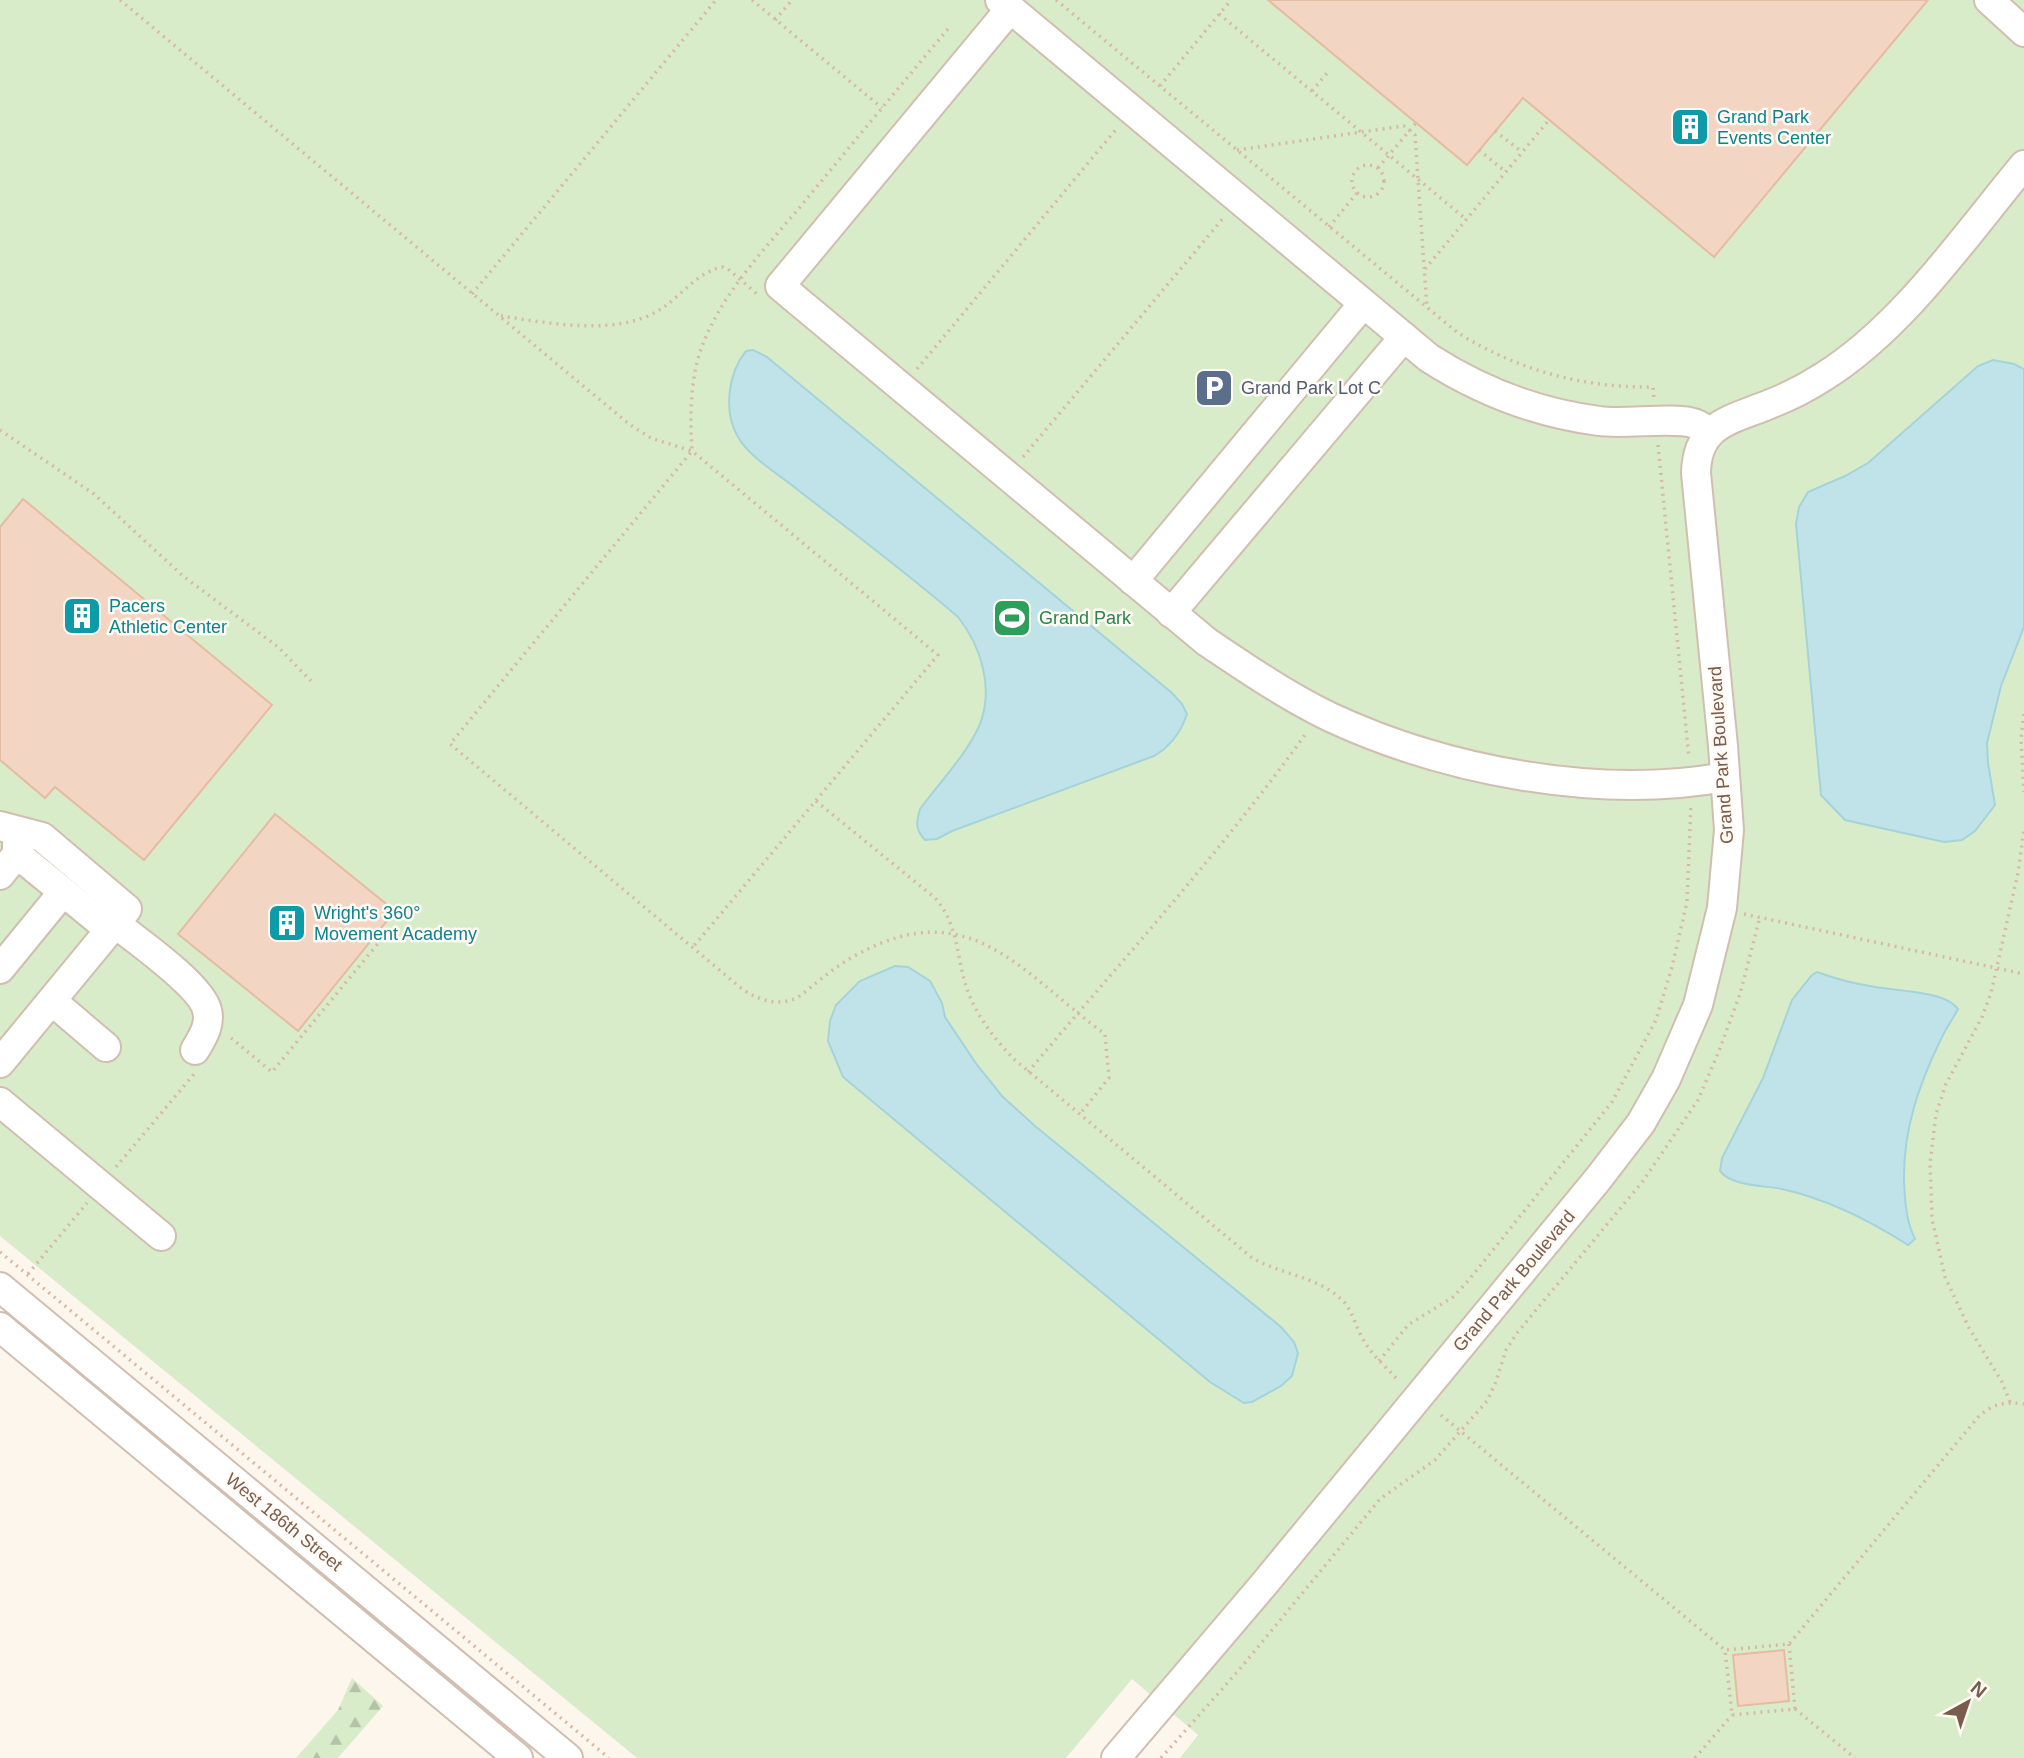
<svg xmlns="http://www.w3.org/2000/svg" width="2024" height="1758" font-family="Arial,sans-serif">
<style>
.grass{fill:#d8ecc9}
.forest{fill:url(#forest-firs)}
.water{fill:#bfe3e8;stroke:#a5d3da;stroke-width:2}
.building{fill:#f3d5c3;stroke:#e6bba3;stroke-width:2}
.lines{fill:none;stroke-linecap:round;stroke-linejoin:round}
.minor-casing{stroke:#d1beb0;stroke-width:32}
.path{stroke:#d9b8a5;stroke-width:3.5;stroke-dasharray:2 5;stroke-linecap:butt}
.minor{stroke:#fff;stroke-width:28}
.labels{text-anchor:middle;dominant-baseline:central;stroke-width:5;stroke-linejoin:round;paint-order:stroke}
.culture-label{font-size:18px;fill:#0d838f;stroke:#fffaf3;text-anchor:start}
.service-label{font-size:18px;fill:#4e5e75;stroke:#fffaf3;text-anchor:start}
.leisure-label{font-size:18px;fill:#27864d;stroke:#fffaf3;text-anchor:start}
.street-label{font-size:18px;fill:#7a5c4d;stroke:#fffaf3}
</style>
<defs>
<pattern id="forest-firs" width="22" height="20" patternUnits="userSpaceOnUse" patternTransform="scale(1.75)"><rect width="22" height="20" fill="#d8ecc9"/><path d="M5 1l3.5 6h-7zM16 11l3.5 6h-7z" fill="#b4c2a5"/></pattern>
</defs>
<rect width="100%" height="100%" fill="#fdf6ec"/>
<polygon class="grass" points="0,0 2024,0 2024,1758 1180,1758 1198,1735 1132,1679 1066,1758 637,1758 0,1236"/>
<polygon class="forest" points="352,1678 383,1706 338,1758 296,1758 338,1710"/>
<g class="water">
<path d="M753 350 767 357 1172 693 1182 704 1187 714C1181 732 1171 746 1154 756L952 831 937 839 925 840C915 829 916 823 920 809 939 783 968 753 980 724 994 688 981 646 958 617 907 573 852 532 798 490 780 475 749 457 738 437 723 412 728 373 746 351Z"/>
<polygon points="1993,360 2014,364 2024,369 2024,627 2001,686 1987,743 1988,763 1995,805 1975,831 1962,840 1944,842 1845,820 1821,795 1796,524 1799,507 1808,492 1845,476 1868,463 1978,366"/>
<polygon points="895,966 908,967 930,981 942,1003 945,1017 977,1065 1002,1096 1035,1126 1281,1327 1294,1342 1298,1353 1292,1376 1281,1386 1252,1402 1244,1403 1210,1382 843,1077 828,1041 830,1021 836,1005 860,981"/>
<path d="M1817 972C1836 979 1856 984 1875 987 1897 991 1945 991 1958 1009 1953 1019 1946 1028 1942 1037 1919 1084 1903 1129 1904 1182 1905 1201 1906 1221 1915 1239L1908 1245C1869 1220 1827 1199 1782 1189 1763 1185 1733 1187 1720 1171L1722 1158 1763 1078 1792 1000 1812 975Z"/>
</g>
<g class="building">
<polygon points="1268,0 1928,0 1714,257 1523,98 1467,165"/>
<polygon points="23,499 272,705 144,860 55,787 45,798 0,760 0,527"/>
<polygon points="275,814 395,911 298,1031 178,934"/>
<polygon points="1784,1650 1789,1701 1738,1706 1733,1655"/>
</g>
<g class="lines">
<defs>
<g id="minor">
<path d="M1000 0 1429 358C1482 392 1536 413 1599 421 1624 425 1677 416 1696 424 1701 426 1706 430 1710 433"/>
<polyline points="1989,0 2024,32"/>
<path d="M1010 9 780 286 1207 642C1247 669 1287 696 1330 717 1446 771 1599 800 1725 777"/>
<polyline points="1133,581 1363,304"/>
<polyline points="1171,613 1404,337"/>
<polyline points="0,826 42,837 127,909 0,1063"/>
<polyline points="17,831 17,854 110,930"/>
<polyline points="0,875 17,854"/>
<path d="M116 924C137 941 201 985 207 1010 211 1025 202 1038 195 1050"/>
<polyline points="0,969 63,892"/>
<polyline points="52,1001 106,1047"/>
<polyline points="0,1102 161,1236"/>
<polyline points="0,1287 568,1758"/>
<polyline points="0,1327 518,1758"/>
<path d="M1116 1758 1265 1583 1598 1179 1641 1123 1666 1079 1698 1005 1722 908 1729 830 1723 746 1696 473C1697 423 1732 420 1770 404 1788 397 1806 388 1823 377 1902 328 1964 237 2024 165"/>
</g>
</defs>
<use href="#minor" class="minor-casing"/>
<g class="path">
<polyline points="120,0 629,424 651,438 692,451 938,655 693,947"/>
<polyline points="752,0 882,108"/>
<path d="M1056 0 1458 333C1518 370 1582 388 1653 387L1654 399"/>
<polyline points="1219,14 1467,220"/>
<polyline points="775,20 792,0"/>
<path d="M948 29C900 86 852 144 805 201 766 248 718 296 699 355 690 386 690 419 692 451L450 744 742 989C760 1001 777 1006 797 998 817 983 835 966 858 954 971 893 1021 973 1105 1034L1109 1078 1079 1115"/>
<polyline points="1160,86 1231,0"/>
<polyline points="1312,91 1328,72"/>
<polyline points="1495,131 1522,152"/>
<polyline points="1237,150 1404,126 1415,135 1427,309"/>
<polyline points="1479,150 1506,172"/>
<circle cx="1368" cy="181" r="16"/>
<polyline points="1378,168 1416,123"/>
<polyline points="1329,227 1357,193"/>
<polyline points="1425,269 1549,120"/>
<polyline points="472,294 716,0"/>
<path d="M501 316C550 323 620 338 664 307 682 294 700 271 722 267L728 269 757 294"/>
<polyline points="917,369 1118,127"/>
<polyline points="0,430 94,494 183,576 278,647 311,681"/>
<polyline points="1658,445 1689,758"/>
<polyline points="1023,457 1225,216"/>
<polyline points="2024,714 2021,738 2024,792"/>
<path d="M816 801 935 898C959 925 956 957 967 989 976 1015 995 1040 1015 1060L1251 1257C1279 1274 1315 1276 1340 1298 1353 1309 1355 1327 1364 1341 1372 1355 1385 1366 1396 1378"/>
<polyline points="1744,914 2024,974"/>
<polyline points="231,1038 272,1072 385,935"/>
<path d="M1028 1072C1122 960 1222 851 1307 732"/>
<polyline points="116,1167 194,1074"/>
<polyline points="0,1252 609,1758"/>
<polyline points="28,1274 87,1203"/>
<polyline points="1379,1361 1408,1325 1453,1297 1468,1281 1612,1102 1656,1020 1672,967 1687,902 1691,804"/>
<polyline points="2010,1402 2002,1382 1969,1328 1945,1277 1932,1219 1930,1163 1936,1114 1946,1084 1982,1017 1991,993 2018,873 2024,829"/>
<polyline points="1441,1415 1725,1650"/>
<path d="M1789 1644 1795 1709 1732 1715 1725 1650 1789 1644 1979 1416C1993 1404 2006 1401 2024 1404"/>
<polyline points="1795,1709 1855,1758"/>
<polyline points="1161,1758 1239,1670 1380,1499 1435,1460 1487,1401 1495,1384 1506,1350 1517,1333 1643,1181 1698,1100 1719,1051 1740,994 1760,917"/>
<polyline points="1695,1758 1732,1715"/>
</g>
<use href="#minor" class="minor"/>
</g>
<defs>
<symbol id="building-square" viewBox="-11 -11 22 22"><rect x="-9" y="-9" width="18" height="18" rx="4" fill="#0f9aa8" stroke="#fffaf3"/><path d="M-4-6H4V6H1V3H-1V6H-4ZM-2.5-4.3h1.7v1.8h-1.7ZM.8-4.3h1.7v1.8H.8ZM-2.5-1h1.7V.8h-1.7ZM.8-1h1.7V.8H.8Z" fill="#fff"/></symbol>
<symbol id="parking-square" viewBox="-11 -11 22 22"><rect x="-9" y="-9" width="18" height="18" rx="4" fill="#5c6f8a" stroke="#fffaf3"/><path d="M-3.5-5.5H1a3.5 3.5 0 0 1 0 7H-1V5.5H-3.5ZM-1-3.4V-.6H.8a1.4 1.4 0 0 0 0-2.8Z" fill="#fff"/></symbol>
<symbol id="stadium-square" viewBox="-11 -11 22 22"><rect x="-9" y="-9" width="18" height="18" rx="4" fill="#2e9e5b" stroke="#fffaf3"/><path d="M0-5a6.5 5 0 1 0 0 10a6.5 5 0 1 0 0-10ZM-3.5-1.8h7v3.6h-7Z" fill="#fff"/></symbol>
</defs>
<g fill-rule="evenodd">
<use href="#building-square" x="1668" y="105" width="44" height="44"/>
<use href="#parking-square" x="1192" y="366" width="44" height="44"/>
<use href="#building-square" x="60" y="594" width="44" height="44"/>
<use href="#stadium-square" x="990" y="596" width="44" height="44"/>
<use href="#building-square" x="265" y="901" width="44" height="44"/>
</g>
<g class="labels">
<g class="culture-label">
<text x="1717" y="117">Grand Park<tspan x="1717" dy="21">Events Center</tspan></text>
<text x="109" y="606">Pacers<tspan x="109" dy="21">Athletic Center</tspan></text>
<text x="314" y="913">Wright's 360°<tspan x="314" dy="21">Movement Academy</tspan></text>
</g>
<g class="service-label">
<text x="1241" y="388">Grand Park Lot C</text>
</g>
<g class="leisure-label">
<text x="1039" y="618">Grand Park</text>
</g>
<g class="street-label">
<text transform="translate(1721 755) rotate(-94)">Grand Park Boulevard</text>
<text transform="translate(1514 1281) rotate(-50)">Grand Park Boulevard</text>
<text transform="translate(284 1522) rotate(39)">West 186th Street</text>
</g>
</g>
<g transform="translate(1968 1702) rotate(40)" stroke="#fffaf3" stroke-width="5" paint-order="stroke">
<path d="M0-5L12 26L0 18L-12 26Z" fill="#7a5c4d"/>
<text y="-10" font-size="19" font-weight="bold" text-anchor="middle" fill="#7a5c4d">N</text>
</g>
</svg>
